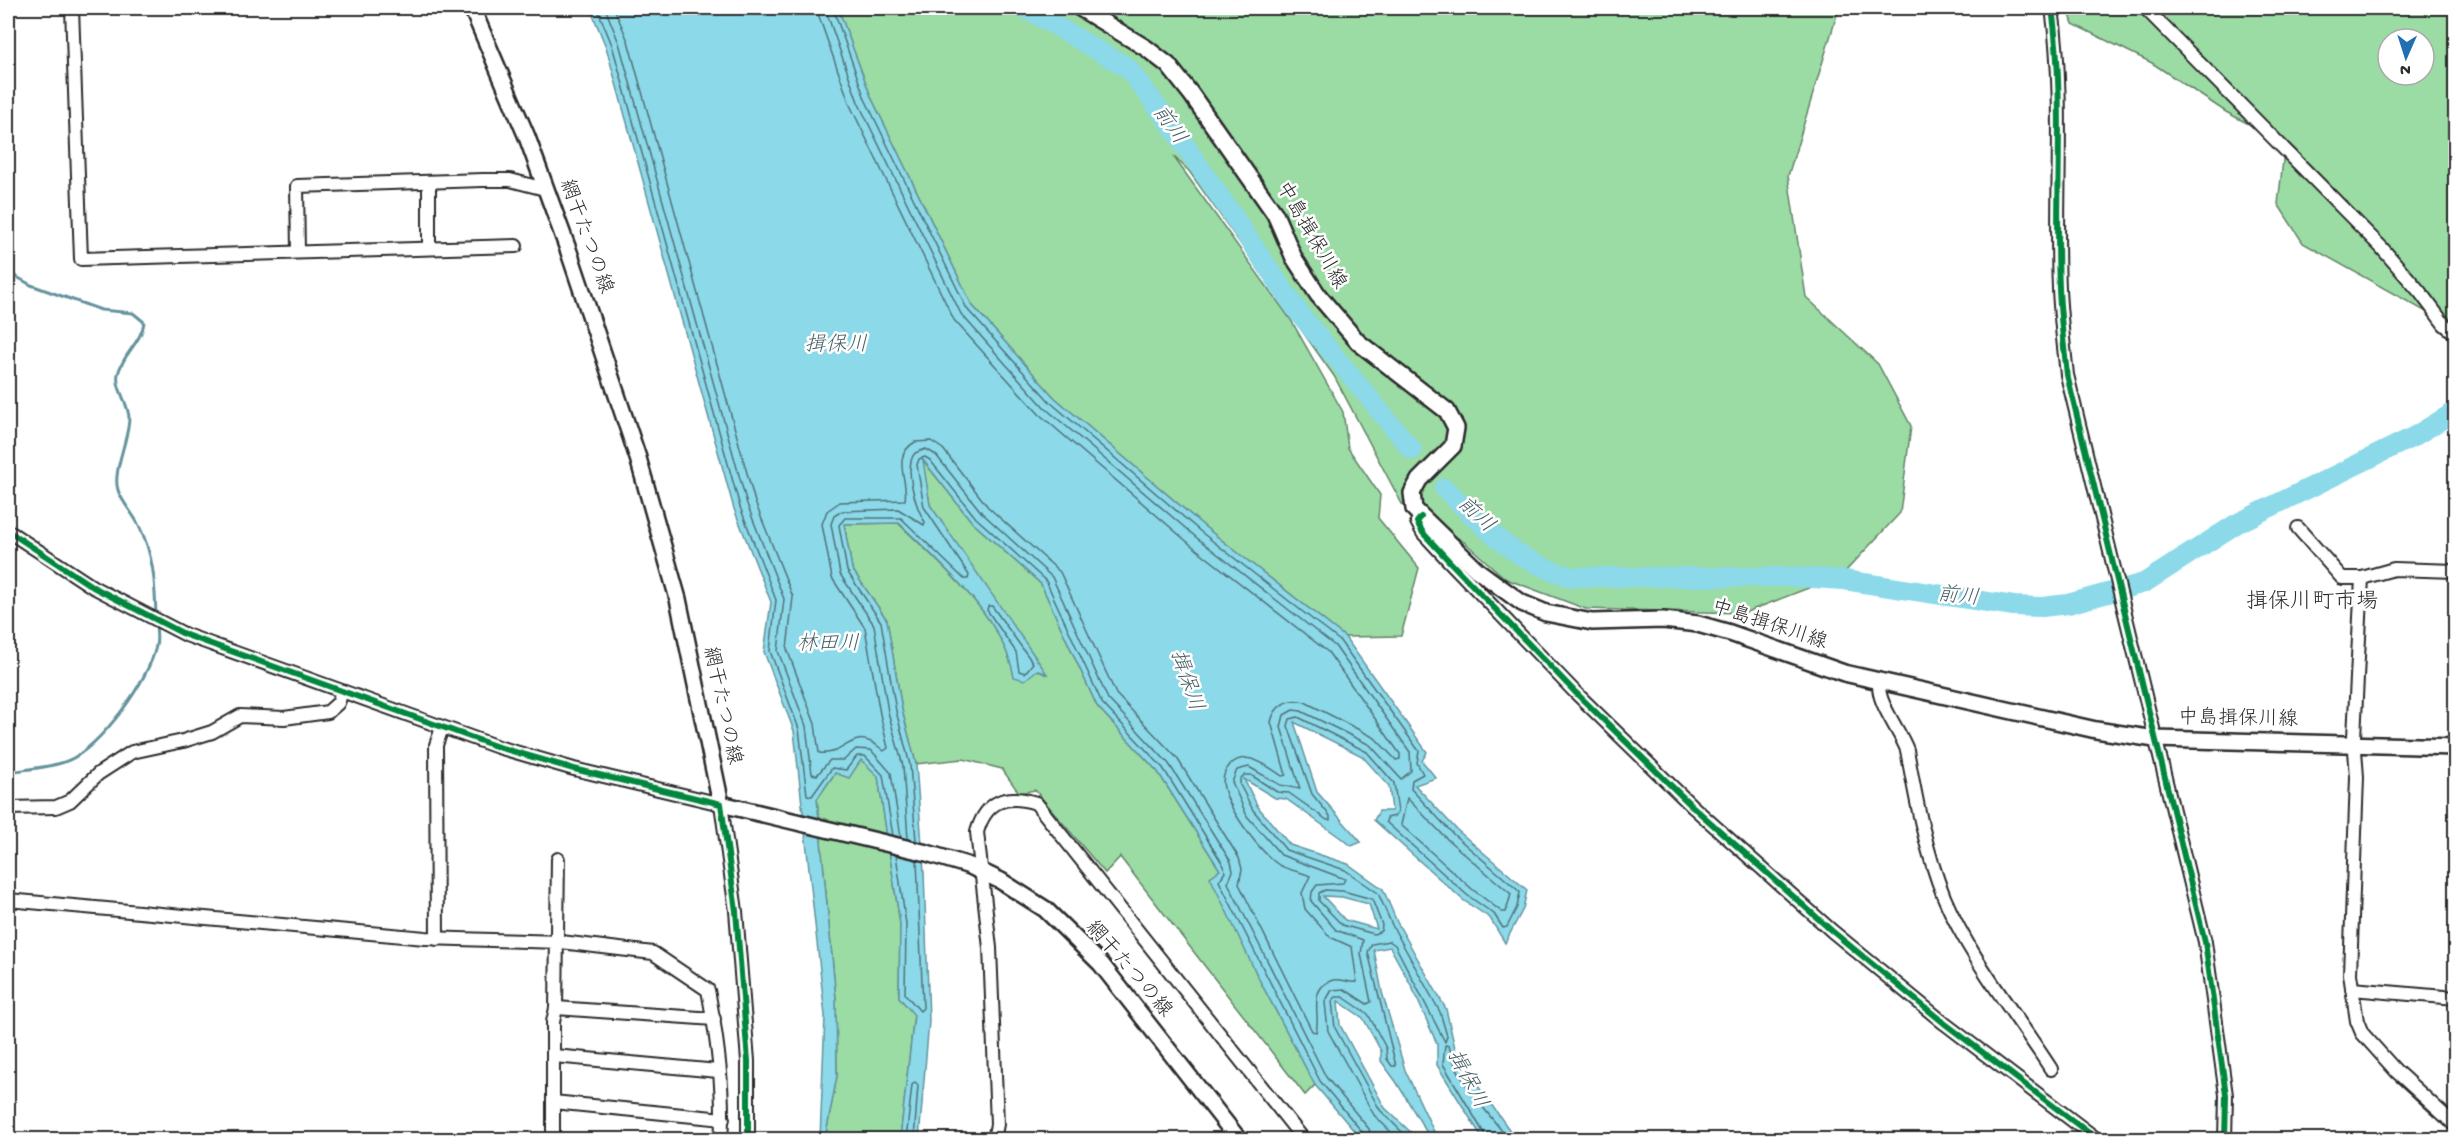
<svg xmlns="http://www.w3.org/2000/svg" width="2463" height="1147" font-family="'Gochi Hand','Klee One',sans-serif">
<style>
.green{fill:#9bdba4;stroke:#638368;stroke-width:1.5;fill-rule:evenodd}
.water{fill:#8bd9e9;stroke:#65939d;stroke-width:1.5;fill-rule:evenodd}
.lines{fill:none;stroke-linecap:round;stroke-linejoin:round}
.shore{stroke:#517177;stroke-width:1.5}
.stream{stroke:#65939d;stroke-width:3}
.river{stroke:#8bd9e9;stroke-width:20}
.minor-casing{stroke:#2b2b2b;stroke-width:16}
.major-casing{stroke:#2b2b2b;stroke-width:20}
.minor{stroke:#fff;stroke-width:12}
.major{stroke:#fff;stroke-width:15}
.cycleway-casing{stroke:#fff;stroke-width:10}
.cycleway{stroke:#00873e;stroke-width:6}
.labels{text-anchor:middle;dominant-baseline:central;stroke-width:5;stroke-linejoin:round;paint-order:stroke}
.street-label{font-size:20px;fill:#2b2b2b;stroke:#fff}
.water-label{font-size:21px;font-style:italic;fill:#485f64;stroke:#fff}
.quarter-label{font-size:22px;fill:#2b2b2b;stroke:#fff}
</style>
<rect width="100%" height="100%" fill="#fff"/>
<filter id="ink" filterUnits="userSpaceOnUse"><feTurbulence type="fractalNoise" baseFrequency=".0167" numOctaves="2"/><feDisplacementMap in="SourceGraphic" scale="12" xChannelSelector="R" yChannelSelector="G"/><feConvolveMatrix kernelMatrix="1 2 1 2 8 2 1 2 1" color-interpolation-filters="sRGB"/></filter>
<g filter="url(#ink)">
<g class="green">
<polygon points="838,8 1839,8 1788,176 1806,297 1878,364 1911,426 1900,513 1842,575 1744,613 1586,609 1506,579 1463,541 1402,504 1334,376 1189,171 1173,156 1291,320 1343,412 1348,448 1380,495 1378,518 1419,568 1401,636 1345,637 1205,527 1054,397 972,305 871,97"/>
<path d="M2068 8H2455V328L2303 243 2278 204 2285 143 2226 112 2152 63 2073 24ZM2388 39H2424V75H2388Z"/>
<path d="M922 459 972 522 1041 584 1097 706 1158 772 1220 870 1211 877 1259 979 1315 1085 1305 1095 1120 857 1105 873 1035 790 1019 793 1002 769 963 759 916 764 902 710 887 620 852 569 844 524 898 523C939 563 1004 618 1014 676L1037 670 1045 674 930 505Z"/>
<polygon points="862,760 878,776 900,924 899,997 914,1014 900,1139 825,1139 837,1076 836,999 817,799 835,773"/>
</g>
<path class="water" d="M590 8H838L871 97 972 305 1054 397 1205 527 1345 637 1427 752 1422 761 1436 778 1415 785 1457 830 1527 890 1523 909 1505 943 1490 918 1463 900 1374 820 1379 811H1392L1389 786 1362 756 1294 722 1317 792 1361 842 1352 846 1286 799 1275 798 1244 779 1258 807 1290 845 1348 864 1383 889 1397 922 1446 1009 1457 1057 1516 1139H1483L1437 1065V1044L1412 987 1390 947 1374 950 1382 992 1405 1070 1437 1138H1430L1397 1083 1381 1061V1051L1363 1018 1338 1001 1340 1025 1385 1108 1418 1139H1361L1315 1085 1259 979 1210 877 1220 870 1158 772 1097 706 1041 584 972 522 923 460 930 505 1047 674 1037 670 1025 680 1014 677C1004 618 940 563 899 523L844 524 852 569 887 620 902 710 916 764 924 872 929 1021 919 1139H900L914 1015 899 997 900 924 878 776 861 760 849 778 835 773 817 799 836 999 837 1076 825 1139H820L825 1016 794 731 764 652 771 602 734 509 606 47ZM1323 896 1342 897 1369 904 1377 929 1345 920Z"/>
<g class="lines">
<g class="shore">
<polyline points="597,8 612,45 740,507 776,600 770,651 799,729 807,795 812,796 832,768 846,770 857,756 865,756 883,775 893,836"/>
<polyline points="605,8 619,43 747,504 784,599 778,651 806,726 812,774 817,775 830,760 844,760 856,749 871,750 891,773 901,837"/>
<path d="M614 8 628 41 755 502 793 597 787 649 815 724 819 753C848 757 852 722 884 751L888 748 880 714 865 628 832 578 822 524 827 511 840 502 905 500C909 480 890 457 915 442L931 441 943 449 988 507 1060 572 1116 694 1177 758 1239 858 1242 869 1239 884 1312 1031 1316 1032C1321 1015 1307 988 1333 980 1342 978 1350 984 1357 982L1352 947 1330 937 1305 909 1302 893 1310 876C1299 871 1285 870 1276 863 1258 849 1229 810 1224 788 1222 780 1224 772 1229 766 1246 748 1267 766 1282 776L1286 775 1271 722C1275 705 1289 697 1305 702L1375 738 1396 760 1400 759V754L1328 652 1191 545 1039 414 954 320 850 105 816 8"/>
<polyline points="825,8 858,102 961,314 1045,408 1197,538 1335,646 1410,752 1411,771 1401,779 1370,745 1301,711 1293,710 1284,715 1281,727 1300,789 1280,785 1249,767 1237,770 1232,782 1247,816 1281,855 1345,879 1343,883 1317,885 1312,892 1311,901 1336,930 1363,940 1361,954 1371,1002 1367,1004 1344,989 1332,990 1325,1002 1328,1031 1374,1115 1399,1140"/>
<polyline points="833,8 865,99 967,309 1050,402 1201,532 1340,641 1419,751 1417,763 1423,774 1412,780 1411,789 1453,834 1520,892 1517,907 1507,927 1503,928 1494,914 1467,895 1386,822 1387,818 1395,816 1398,812 1394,783 1367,752 1298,717 1290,719 1288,726 1312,794 1330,816 1330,820 1327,820 1289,793 1277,792 1251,775 1244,775 1240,779 1240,785 1253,810 1286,850 1345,870 1378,893 1392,925 1440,1012 1447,1036 1445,1042 1395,945 1389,941 1372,944 1368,952 1396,1066 1392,1066 1387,1059 1386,1048 1368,1014 1343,997 1336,997 1332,1001 1335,1028 1380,1110 1410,1140"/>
<polygon points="988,606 992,606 1033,663 1025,673 1019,671 1016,652 987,610"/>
<polygon points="1407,798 1448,840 1511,894 1506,912 1502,912 1472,889 1401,825"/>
<path d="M908 839 903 766 888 712 874 625 840 574 831 524 834 516 842 511 898 509 924 525 925 522C916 508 903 467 915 453L926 449 936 455 982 513 1052 577 1108 699 1169 764 1231 862 1233 871 1228 883 1326 1077 1369 1129 1372 1140"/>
<polyline points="916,841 910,765 896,711 881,622 847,571 839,525 845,518 901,518 964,579 968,579 969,575 924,507 917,465 919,459 925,457 930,460 976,518 1046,581 1102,703 1163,768 1224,866 1225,872 1219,881 1320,1081 1363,1133 1365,1140"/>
<polyline points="896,855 906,924 905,994 920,1011 923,1008 917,860"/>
<polygon points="1325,890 1343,891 1372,899 1382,925 1381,931 1374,934 1342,925 1319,901 1319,893"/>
<polyline points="906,1140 912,1085 915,1082 918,1085 914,1140"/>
<path d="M1488 1140 1443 1064 1445 1045 1449 1046C1456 1080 1488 1112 1509 1140"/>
</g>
<g class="stream">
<path d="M8 272 31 285 101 310 133 313 144 322C142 342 123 353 118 374 115 388 129 404 129 418 129 439 112 472 118 490 122 503 134 514 139 526 154 555 155 584 156 616"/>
<path d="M8 772C27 769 49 768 67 761 100 748 149 680 156 646 158 639 156 630 156 623"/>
</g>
<g class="river">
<polyline points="1025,8 1128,68 1171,125 1299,313 1412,450"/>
<path d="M1444 488C1487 528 1512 561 1572 577H1796L1844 580 2014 606 2042 607 2068 604 2144 583 2236 524 2413 437 2456 411"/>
</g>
<defs>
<g id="minor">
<polyline points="72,8 81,259 516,246"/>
<path d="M2052 8C2065 101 2055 194 2059 288 2060 316 2064 346 2067 375L2205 942 2226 1095 2225 1140"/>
<polyline points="2145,8 2381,247 2420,292 2444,324 2456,334"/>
<polyline points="429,182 429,248"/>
<polyline points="298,252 297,186 483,180 510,180 545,189"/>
<polyline points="1421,517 1417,522 1423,533 1450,562 1575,692 1692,806 1832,931 1944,1023 2098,1140"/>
<polyline points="2298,528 2342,578 2362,578 2394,569 2456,571"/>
<polyline points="8,531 93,587 186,635 498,747 574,769 721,804 736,911 748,1061 748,1140"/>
<polyline points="2362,578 2354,737 2357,777 2350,974 2357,1021 2362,1033 2396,1071 2456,1126"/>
<path d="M1880 682C1874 699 1901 732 1907 750 1916 799 1925 850 1944 897 1970 959 2015 1013 2051 1069"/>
<polyline points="8,808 56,807 70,801 98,774 132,752 183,741 212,732 240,716 284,718 328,712 338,703 342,692"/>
<path d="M8 900 425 938 561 942 653 953 708 990C717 1037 725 1092 721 1140"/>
<polyline points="437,939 436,745 442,728"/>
<polyline points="2352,989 2456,998"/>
<polyline points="556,1008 714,1019"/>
<polyline points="554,1056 718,1071"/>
<polyline points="553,1102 723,1119"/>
<polyline points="553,1140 553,1022 556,1008 558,859"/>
<path d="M994 1140 997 1124 990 948 977 832C986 801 1006 793 1036 803L1304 1140"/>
</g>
<g id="major">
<polyline points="472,8 527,137 569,252 638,458 678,599 721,804 927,853 970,866 1001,881 1045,909 1101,964 1239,1140"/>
<polyline points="1080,8 1146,48 1168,65 1191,94 1275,214 1294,258 1318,295 1358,342 1447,411 1456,428 1453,446 1419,480 1412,493 1414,509 1477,570 1522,603 1546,613 1592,622 1663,620 1698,624 1730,633 1844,673 2096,730 2155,739 2456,747"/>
</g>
</defs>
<use href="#minor" class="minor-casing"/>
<use href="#major" class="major-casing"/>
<use href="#minor" class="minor"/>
<use href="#major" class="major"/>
<defs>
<g id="cycleway">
<path d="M2052 8C2065 101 2055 194 2059 288 2060 316 2064 346 2067 375L2205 942 2226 1095 2225 1140"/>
<polyline points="1421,517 1417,522 1423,533 1450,562 1575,692 1692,806 1832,931 1944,1023 2098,1140"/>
<polyline points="8,531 93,587 186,635 498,747 574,769 721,804 736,911 748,1061 748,1140"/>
</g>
</defs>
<use href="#cycleway" class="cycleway-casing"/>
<use href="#cycleway" class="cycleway"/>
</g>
</g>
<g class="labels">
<g class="street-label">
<text transform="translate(1310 236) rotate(60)">中島揖保川線</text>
<text transform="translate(585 237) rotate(70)">網干たつの線</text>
<text transform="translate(1769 626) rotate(18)">中島揖保川線</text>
<text transform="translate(721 706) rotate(78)">網干たつの線</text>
<text transform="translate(2238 720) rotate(1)">中島揖保川線</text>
<text transform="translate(1128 970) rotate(49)">網干たつの線</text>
</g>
<g class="water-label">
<text transform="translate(1168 126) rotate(55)">前川</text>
<text x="836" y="346">揖保川</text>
<text transform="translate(1475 516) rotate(43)">前川</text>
<text transform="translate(1958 598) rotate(6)">前川</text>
<text x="828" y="645">林田川</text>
<text transform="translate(1185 681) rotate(71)">揖保川</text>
<text transform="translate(1466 1080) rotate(62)">揖保川</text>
</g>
<g class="quarter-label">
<text x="2312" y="603">揖保川町市場</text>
</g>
</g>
<rect width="2463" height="1147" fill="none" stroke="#fff" stroke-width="30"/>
<rect x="15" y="15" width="2433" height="1117" fill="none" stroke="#2b2b2b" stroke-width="2" filter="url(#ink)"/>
<g transform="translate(2406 57) rotate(183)"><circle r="28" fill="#ffffff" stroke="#aaaaaa" stroke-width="1.5"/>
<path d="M0-4.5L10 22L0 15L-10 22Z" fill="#1f6fb2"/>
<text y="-9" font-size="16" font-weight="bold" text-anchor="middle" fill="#2b2b2b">N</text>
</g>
</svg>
